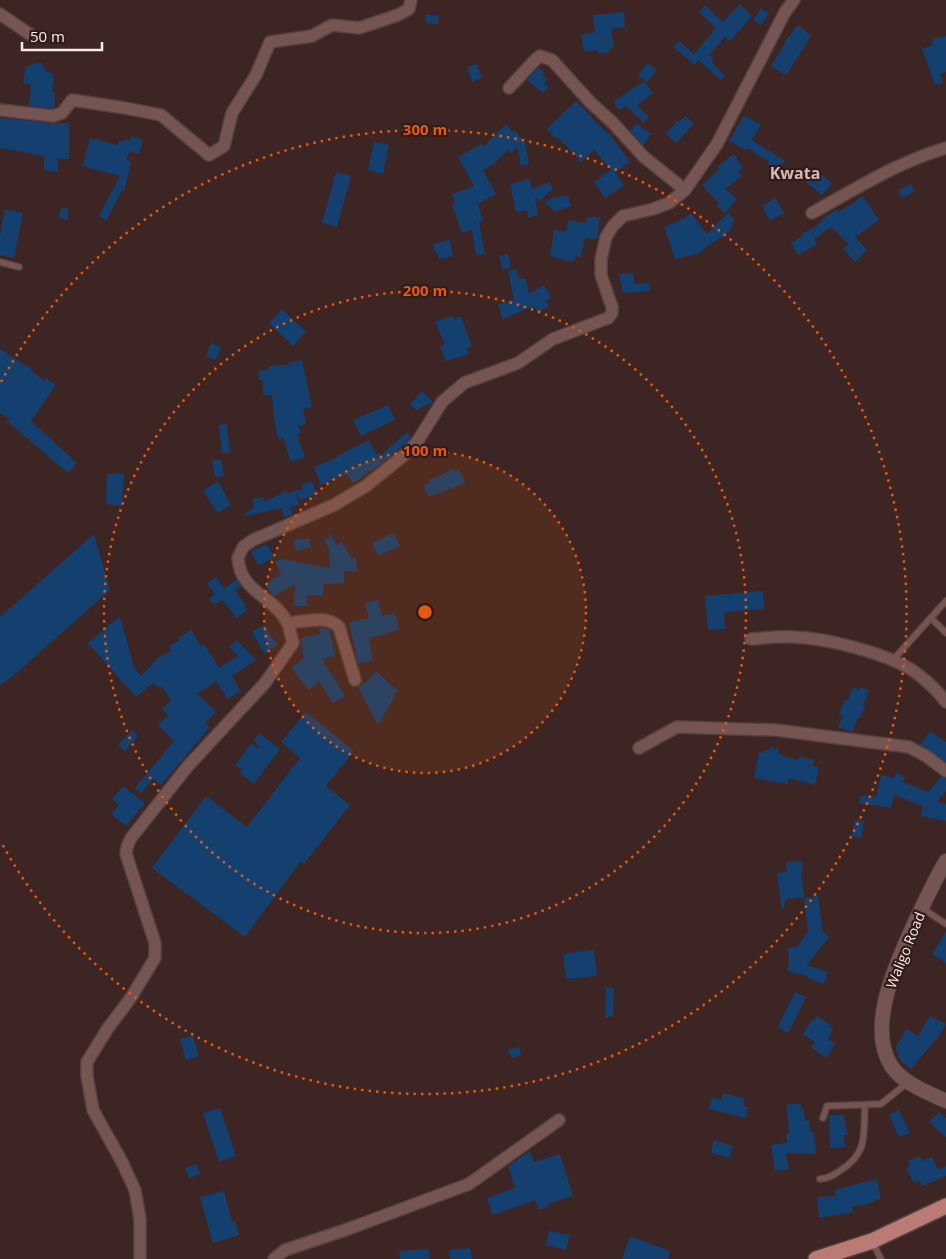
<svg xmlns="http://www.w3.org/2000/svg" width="946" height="1259" font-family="'Open Sans',sans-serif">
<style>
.building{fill:#14406f}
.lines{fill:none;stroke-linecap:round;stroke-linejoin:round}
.service-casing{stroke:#57413f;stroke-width:8}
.minor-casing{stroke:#57413f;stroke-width:14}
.tertiary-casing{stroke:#57413f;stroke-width:16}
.primary-casing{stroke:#57413f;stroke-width:18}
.service{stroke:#745552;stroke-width:5.5}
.minor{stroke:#745552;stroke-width:11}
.tertiary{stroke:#745552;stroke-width:14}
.primary{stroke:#ba7b76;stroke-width:15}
.ring{fill:none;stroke:#e8590c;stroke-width:2.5;stroke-dasharray:2.5 5}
.labels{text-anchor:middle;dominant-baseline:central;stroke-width:4.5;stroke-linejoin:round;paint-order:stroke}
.street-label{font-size:14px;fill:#fbebe9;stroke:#321c1a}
.quarter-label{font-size:16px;font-weight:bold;fill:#d6b8b5;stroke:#321c1a}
.centre{fill:#e8590c;stroke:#321c1a;stroke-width:2.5}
.ring-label{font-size:15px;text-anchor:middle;font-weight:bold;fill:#e8590c;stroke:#321c1a;stroke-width:4.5;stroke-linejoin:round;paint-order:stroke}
</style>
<rect width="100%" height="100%" fill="#3c2523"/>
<g class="building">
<polygon points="740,4 752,16 730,41 725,37 709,55 714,59 712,62 725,76 721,80 698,60 695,65 673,47 679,41 694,54 716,28 699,12 705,5 723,22"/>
<polygon points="761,8 769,14 761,25 753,20"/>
<polygon points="624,12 625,27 611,29 614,48 609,49 609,52 598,54 598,50 584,52 581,35 595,32 593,15"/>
<polygon points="426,14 439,16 438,24 426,23"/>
<polygon points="798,25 811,36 786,75 771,66 785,43 784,43"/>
<polygon points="946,36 946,72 940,74 943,83 935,85 922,49 933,45 932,39"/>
<polygon points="42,63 46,71 52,73 54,79 52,92 55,93 54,108 52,108 29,106 31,85 23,83 26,66 30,66 32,64"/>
<polygon points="647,63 657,70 647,82 638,75"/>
<polygon points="477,64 482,78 472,82 467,67"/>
<polygon points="539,67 544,72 542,74 548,79 544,83 549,88 543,93 527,80"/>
<polygon points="644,81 653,93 637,105 649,117 644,123 626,106 618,110 614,101"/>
<polygon points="576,101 608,134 609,133 630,162 615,172 624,185 605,198 594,182 611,170 594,150 581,162 558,137 556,139 547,129"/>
<polygon points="744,115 761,125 752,140 785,161 777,171 767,164 769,162 747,148 746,150 729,141"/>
<polygon points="686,116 694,124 676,143 666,134 677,121 678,122"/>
<polygon points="0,118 52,123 69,123 69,159 58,159 58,172 44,170 44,156 0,148"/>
<polygon points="636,123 651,134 643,145 630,131"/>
<polygon points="506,124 513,132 514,130 525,142 529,164 521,166 517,147 511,153 508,150 494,164 483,170 496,194 478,204 483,221 479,222 485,254 476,255 472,230 462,233 452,204 455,203 452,194 474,186 458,157 481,144 483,147"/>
<polygon points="132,136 143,140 139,154 129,151 126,162 127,160 131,162 124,191 122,190 106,221 99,216 120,176 83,166 90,138 118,145 119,141 123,142 124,139 130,141"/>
<polygon points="374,142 389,145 383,174 368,170"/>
<polygon points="734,154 743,168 738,171 742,176 725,189 737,199 725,213 717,206 719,204 702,185 719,169 717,167"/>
<polygon points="815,169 832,183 822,195 806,182"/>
<polygon points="336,172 351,176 337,227 322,223"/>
<polygon points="530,179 532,189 550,182 553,189 540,201 535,198 538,215 528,218 527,210 516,212 510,184"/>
<polygon points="911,184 915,191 902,198 898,190"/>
<polygon points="568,195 571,206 556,211 544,203 552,198"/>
<polygon points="863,196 879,220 855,237 867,250 855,262 843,249 849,244 831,227 814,239 817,244 798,255 791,243 803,236 802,234 821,223 820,221 837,209 839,212"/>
<polygon points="775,198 784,213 770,221 762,206"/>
<polygon points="61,208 68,209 68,220 59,218"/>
<polygon points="5,209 23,213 14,258 0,255 0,236"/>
<polygon points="691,213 707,234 728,213 735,220 731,224 733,226 722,238 721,237 697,254 675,259 664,227 683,219"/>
<polygon points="587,217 600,217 597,239 585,238 581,257 576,256 574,262 550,256 554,230 566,232 568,220 587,223"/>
<polygon points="450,240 453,256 439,259 437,252 435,252 433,244"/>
<polygon points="508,254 511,268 503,270 499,256"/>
<polygon points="516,269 519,279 525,278 529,294 544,285 551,298 546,301 549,306 538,313 534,306 503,319 498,305 514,299 508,271"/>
<polygon points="633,273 635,284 649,283 650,291 623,293 619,274"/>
<polygon points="282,309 306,332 293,346 269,323"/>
<polygon points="452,315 454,319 461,316 472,346 467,348 469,354 446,361 440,346 445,344 435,322"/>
<polygon points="211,343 221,347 216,360 206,357"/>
<polygon points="0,349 27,366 44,381 46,378 56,385 31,421 77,463 68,473 8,422 10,419 0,413"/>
<polygon points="302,360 312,407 303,409 306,424 298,426 301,433 297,434 305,457 291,462 283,438 279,440 275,426 272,395 263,395 263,380 259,380 259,371 269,369 269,367 276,365 289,365 288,363"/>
<polygon points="422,391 433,402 416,410 410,404"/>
<polygon points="388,405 395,420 361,436 353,420"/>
<polygon points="227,424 230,453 222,453 219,425"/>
<polygon points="407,432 411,437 398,450 381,464 353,483 347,474 321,485 314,467 338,457 337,456 369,440 376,454 379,452 381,455"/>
<polygon points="221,459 224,476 215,477 212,460"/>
<polygon points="454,469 454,471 459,469 465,483 429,497 423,485 430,482 429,480"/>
<polygon points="124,473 122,506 106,504 107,474"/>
<polygon points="218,481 231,505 218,513 203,491"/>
<polygon points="312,481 317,494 301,500 296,492 299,505 290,507 293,514 284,517 282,508 244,516 244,514 254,508 252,499 264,497 265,502 286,491 287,493 303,489 301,485"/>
<polygon points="329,532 337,545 342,542 351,558 356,558 357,571 344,571 344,583 324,584 323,596 307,595 307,606 294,606 295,584 274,596 272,594 265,584 281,574 275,562 281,559 330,568 329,549 324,540 329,538"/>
<polygon points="394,533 400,546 378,556 372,543"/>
<polygon points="94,534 110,590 12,677 0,685 0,617"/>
<polygon points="301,538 302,540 309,538 311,547 296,551 293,540"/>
<polygon points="267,544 274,558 258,565 251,551"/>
<polygon points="216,577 224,589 236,580 241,586 235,591 246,605 244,606 247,610 237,618 223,601 221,600 214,605 209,599 215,594 207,583"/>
<polygon points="763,591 764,609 724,612 725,629 708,630 705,596"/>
<polygon points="378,600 382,616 395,613 399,630 369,638 373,661 358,663 349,622 369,618 365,603"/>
<polygon points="120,616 134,667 141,676 158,658 171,651 169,646 180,640 178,638 191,630 201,646 204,644 219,668 238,656 229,647 237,640 256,660 232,676 241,691 228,699 216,681 197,694 215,710 215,713 205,723 210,727 161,785 153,779 141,793 135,788 174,741 158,725 168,715 162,709 171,700 161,686 159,688 153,683 136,697 88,643"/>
<polygon points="264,625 272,638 278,644 265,654 252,632"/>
<polygon points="319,627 329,629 335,656 322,659 345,696 333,703 319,681 309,690 291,668 304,658 300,638 320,634"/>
<polygon points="376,671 398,691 393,695 395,696 378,725 358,687 367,681"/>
<polygon points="853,687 859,690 860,687 869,690 863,705 865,705 860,718 858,718 852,732 838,727 843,716 839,715 845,699 848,700"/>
<polygon points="306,712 354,751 326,786 350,805 304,864 301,861 245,937 152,868 206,796 247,827 300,758 281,742"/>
<polygon points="132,730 138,736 125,751 118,745"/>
<polygon points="930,731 946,742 946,762 920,745"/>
<polygon points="259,733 280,749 254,784 240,773 242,770 235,766 251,743 258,749 259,748 254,740"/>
<polygon points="770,747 779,749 778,753 782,754 782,756 798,760 799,756 814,760 813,766 819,767 815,785 789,778 788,784 754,778 759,752 763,753 765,750 770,750"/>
<polygon points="896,773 905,777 903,782 929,792 941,776 946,778 946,791 937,802 946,804 946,821 921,816 923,806 894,795 891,808 859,803 861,795 876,797 881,775 894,778"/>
<polygon points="123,786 145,803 126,826 111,814 119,805 112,799"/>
<polygon points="855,819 864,821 861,838 852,836"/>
<polygon points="802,861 803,871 801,871 804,897 786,899 782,912 777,873 787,872 786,862"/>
<polygon points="818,896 823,932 829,937 807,965 828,972 824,984 807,978 808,976 787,971 789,962 788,948 797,947 808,932 804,898"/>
<polygon points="946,932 946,963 932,954"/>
<polygon points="594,950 597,976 566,979 563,954"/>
<polygon points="606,987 614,988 613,1016 605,1018"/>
<polygon points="795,992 806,997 788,1033 778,1027"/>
<polygon points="817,1016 831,1025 830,1027 833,1029 828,1039 835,1044 826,1058 811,1047 815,1042 803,1034 811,1021 813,1022"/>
<polygon points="930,1016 946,1024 937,1040 936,1039 911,1069 900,1060 896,1047 906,1029 918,1036"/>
<polygon points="193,1035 199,1056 186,1060 180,1039"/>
<polygon points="519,1047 521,1055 511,1058 508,1050"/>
<polygon points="723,1093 745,1099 743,1106 748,1107 746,1118 709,1109 712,1097 721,1100"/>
<polygon points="787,1104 801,1104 801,1109 804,1109 805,1121 809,1120 811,1132 814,1132 816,1154 786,1153 789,1169 775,1171 771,1145 787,1143 786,1134 789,1134"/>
<polygon points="220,1108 236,1156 219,1162 203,1113"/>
<polygon points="899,1110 910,1133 899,1137 889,1115"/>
<polygon points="939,1112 946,1118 946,1137 929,1122"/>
<polygon points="829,1115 844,1115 847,1135 844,1135 845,1147 830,1148"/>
<polygon points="714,1140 733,1146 730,1158 711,1153"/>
<polygon points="530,1151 534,1162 560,1154 573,1196 548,1204 549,1206 539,1210 535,1200 493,1215 487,1198 515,1188 508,1166"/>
<polygon points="920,1156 922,1161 932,1157 938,1170 946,1166 946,1176 922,1186 919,1180 914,1183 906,1168 910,1166 908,1161"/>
<polygon points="197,1164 200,1174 189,1178 185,1168"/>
<polygon points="877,1179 881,1199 874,1200 875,1202 852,1207 853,1212 819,1218 817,1197 836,1196 834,1190"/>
<polygon points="224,1191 232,1222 235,1221 239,1235 213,1243 200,1197"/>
<polygon points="549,1231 570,1235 566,1250 546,1245"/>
<polygon points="630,1236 670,1251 668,1259 622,1259"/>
<polygon points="470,1248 472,1259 450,1259 449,1250"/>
<polygon points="428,1249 430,1259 400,1259 399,1251"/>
</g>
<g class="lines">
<defs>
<g id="service">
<polyline points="0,262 19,267"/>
<polyline points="931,618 946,633"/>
<polyline points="892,661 946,601"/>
<polyline points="922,908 946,924"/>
<polyline points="823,1118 827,1106 881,1104 907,1083"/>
<path d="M820 1179C829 1178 834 1175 841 1170 869 1152 863 1134 865 1105"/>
<polyline points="873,1243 881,1259"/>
</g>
<g id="minor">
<polyline points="0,14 31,35"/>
<polyline points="509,88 536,59 540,56 552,60 590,102 613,123 644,157 685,190"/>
<polyline points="0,110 53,116 62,113 72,100 125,108 161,115 209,155 224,146 232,113 256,75 270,42 312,36 332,25 359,28 398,15 409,9 411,0"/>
<path d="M812 213C855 189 898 162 946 148"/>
<path d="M288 623C305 622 326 614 339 627L355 680"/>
<path d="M751 639C765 638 780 636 794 637 826 638 885 653 912 670 925 679 937 690 946 702"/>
<polyline points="639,748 677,727 776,730 909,747 926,756 946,771"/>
<path d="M140 1259V1219L135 1190 122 1162 93 1110 87 1076V1062L108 1028 130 999 155 958V943L126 854 127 847 131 838 188 766 265 683 293 643C291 637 290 630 288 624 275 596 240 593 238 558L243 547 253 540 334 505 366 486 403 456 417 442 442 402 464 383 518 363 553 339 608 318 612 313V307L601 275V259L606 237 613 226 623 216 653 209 669 203 685 190 717 144 785 12 794 0"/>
<polyline points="274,1259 285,1250 348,1229 469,1184 559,1120"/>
</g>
<path id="tertiary" d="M946 861C934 881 925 901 915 922 898 960 865 1027 892 1067 904 1084 927 1092 946 1101"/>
<polyline id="primary" points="816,1259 872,1241 946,1206"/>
</defs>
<use href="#service" class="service-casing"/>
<use href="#minor" class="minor-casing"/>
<use href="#tertiary" class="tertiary-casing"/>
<use href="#primary" class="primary-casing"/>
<use href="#service" class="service"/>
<use href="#minor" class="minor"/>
<use href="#tertiary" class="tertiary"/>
<use href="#primary" class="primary"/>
</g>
<circle cx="425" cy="612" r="161" fill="#e8590c" fill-opacity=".12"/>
<g class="ring">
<circle cx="425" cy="612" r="161"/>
<circle cx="425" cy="612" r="321"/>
<path d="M1 382A482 482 0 1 1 1 842"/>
</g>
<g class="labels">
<g class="street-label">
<text transform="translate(905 950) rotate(-68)">Waligo Road</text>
</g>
<g class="quarter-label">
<text x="795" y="173">Kwata</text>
</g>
</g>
<circle cx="425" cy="612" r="8" class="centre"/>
<g class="ring-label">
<text x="425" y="135">300 m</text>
<text x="425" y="296">200 m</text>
<text x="425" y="456">100 m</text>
</g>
<path d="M22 42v8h80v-8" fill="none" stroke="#fbebe9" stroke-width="2.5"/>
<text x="30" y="42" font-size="15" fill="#fbebe9" stroke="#321c1a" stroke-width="4" paint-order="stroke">50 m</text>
</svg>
